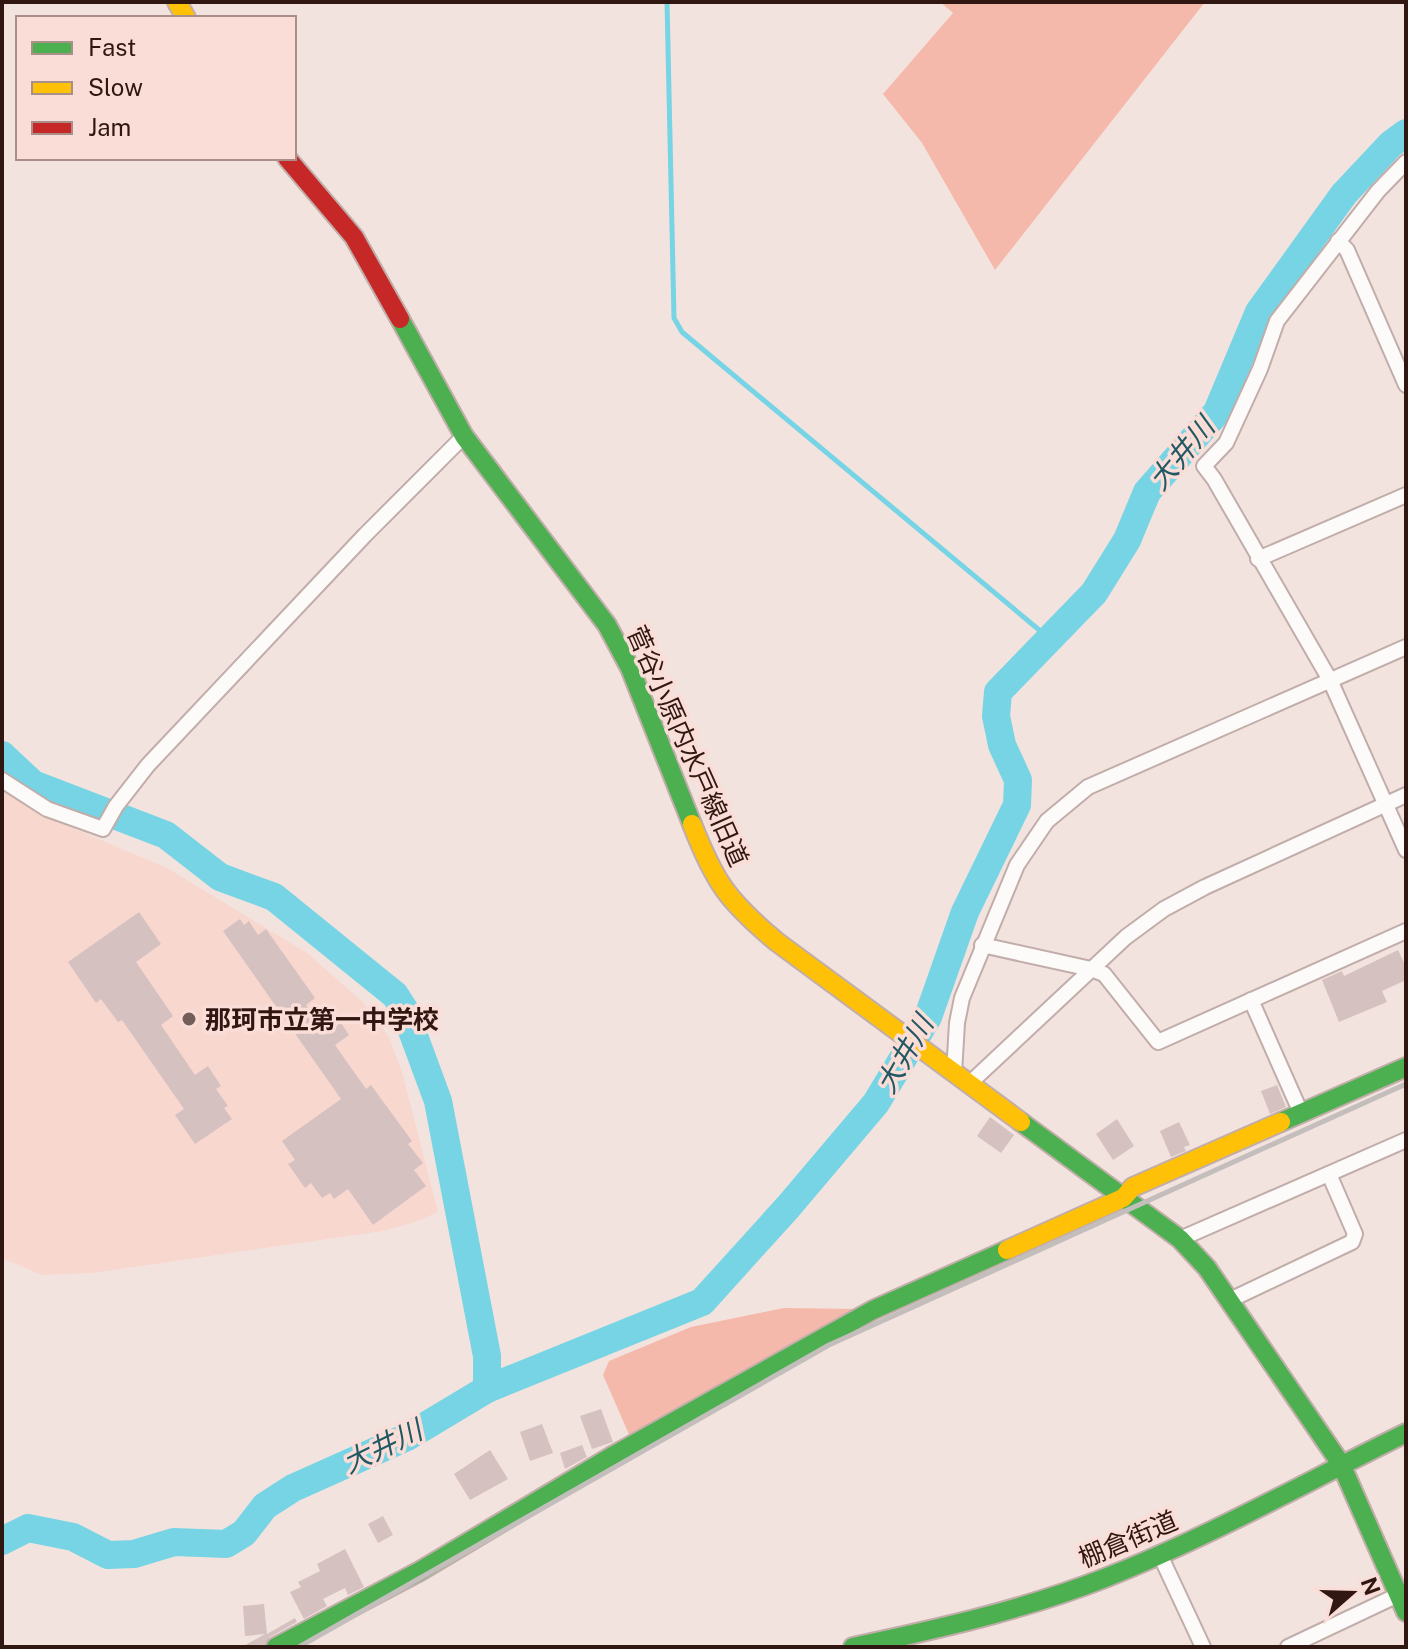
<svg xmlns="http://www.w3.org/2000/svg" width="1408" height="1649" font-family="'Public Sans','Noto Sans JP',sans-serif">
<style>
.built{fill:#f8d7cf}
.forest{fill:#f5b9ac}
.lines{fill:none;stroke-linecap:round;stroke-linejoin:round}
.stream{stroke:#76d4e4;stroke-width:5}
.river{stroke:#76d4e4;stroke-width:28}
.building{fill:#d6c1c1}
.street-casing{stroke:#c1ada9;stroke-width:18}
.fast-casing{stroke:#c1ada9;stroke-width:22}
.slow-casing{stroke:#c1ada9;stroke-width:22}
.jam-casing{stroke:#c1ada9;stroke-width:22}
.street{stroke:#fdfbfa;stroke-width:14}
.fast{stroke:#4caf50;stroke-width:18}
.slow{stroke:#ffc107;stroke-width:18}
.jam{stroke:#c62828;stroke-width:18}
.rail{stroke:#c3bebc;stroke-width:5}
.poi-dot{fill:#755e5a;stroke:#fbddd7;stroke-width:3}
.labels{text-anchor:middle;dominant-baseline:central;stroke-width:7;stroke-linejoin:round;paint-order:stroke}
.street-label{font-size:26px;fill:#311712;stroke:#fbddd7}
.poi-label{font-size:26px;font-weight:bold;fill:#311712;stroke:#fbddd7;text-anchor:start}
.water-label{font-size:28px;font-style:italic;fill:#205963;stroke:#fbddd7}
</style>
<rect width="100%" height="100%" fill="#f3e3df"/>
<polygon class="built" points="2,789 35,812 167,868 307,953 363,1002 389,1037 402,1072 438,1212 415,1222 383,1231 92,1273 42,1275 2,1258"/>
<g class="forest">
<polygon points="940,2 1205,2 995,270 922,143 883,94 953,13"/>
<polygon points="784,1308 860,1309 631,1439 603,1375 609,1361 691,1327"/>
</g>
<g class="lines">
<polyline class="stream" points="667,2 674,318 682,332 1050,639"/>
<g class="river">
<polyline points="2,755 33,784 166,835 220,877 274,897 395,995 404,1009 438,1101 487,1356 487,1389"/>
<polyline points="2,1541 28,1528 73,1537 108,1555 134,1554 174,1542 226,1544 244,1533 265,1506 293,1488 407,1437 487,1389 702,1302 788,1207 876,1103 928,1017 965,912 1017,805 1018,780 1002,745 996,716 998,692 1094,593 1127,540 1147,492 1217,412 1259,312 1344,194 1391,144 1406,133"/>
</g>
</g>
<g class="building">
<polygon points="139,912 161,944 136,962 173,1016 161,1025 195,1075 208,1066 221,1086 216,1089 228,1106 224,1108 232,1119 195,1144 175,1115 184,1109 122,1020 118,1022 101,999 96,1003 68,962"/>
<polygon points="240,919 244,925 249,921 258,935 266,929 315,998 306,1005 326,1033 341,1023 349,1035 335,1045 366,1089 371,1085 412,1141 408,1144 423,1163 414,1170 426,1186 373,1225 348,1189 334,1199 330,1193 322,1198 311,1183 305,1188 288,1164 295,1160 282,1141 341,1099 223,931"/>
<polygon points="1398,950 1406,967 1406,980 1382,991 1387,1002 1339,1022 1322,980 1342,971 1344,976"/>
<polygon points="1277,1085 1286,1107 1270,1114 1261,1091"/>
<polygon points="990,1117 1014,1135 1001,1153 977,1136"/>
<polygon points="1117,1119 1134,1146 1113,1160 1096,1134"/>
<polygon points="1179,1122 1190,1145 1184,1147 1186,1151 1171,1157 1160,1131"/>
<polygon points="601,1409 613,1442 592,1449 580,1416"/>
<polygon points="542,1424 553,1453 530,1461 520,1432"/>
<polygon points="582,1445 587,1457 565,1469 560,1453"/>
<polygon points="490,1450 508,1479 470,1500 454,1474"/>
<polygon points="383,1516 393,1535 378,1543 368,1524"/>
<polygon points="345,1549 364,1587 348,1595 345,1588 323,1599 327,1606 304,1619 290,1592 301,1587 298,1582 320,1571 317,1564"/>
<polygon points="264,1604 267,1634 295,1618 297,1622 270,1637 264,1647 242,1647 265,1634 245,1636 243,1606"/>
</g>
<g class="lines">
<defs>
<g id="street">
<polyline points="1406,162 1378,191 1277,321 1260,369 1226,443 1204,466 1214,479 1330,680 1406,850"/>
<polyline points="1338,241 1347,250 1406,385"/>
<polyline points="1258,559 1406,495"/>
<polyline points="2,780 47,809 103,829 116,806 148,765 365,535 464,436"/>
<polyline points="982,945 1091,969 1104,974 1158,1042 1406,931"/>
<polyline points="1251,1000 1301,1113"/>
<polyline points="954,1073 957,1023 962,998 1017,865 1047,821 1088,787 1406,647"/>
<polyline points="969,1084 1126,937 1164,909 1205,887 1406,795"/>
<polyline points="1180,1239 1406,1140"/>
<polyline points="1230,1300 1352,1242 1355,1234 1329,1174"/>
<polyline points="1160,1555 1203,1647"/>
<polyline points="1288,1647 1398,1595"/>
</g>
<g id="fast">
<polyline points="400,319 464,436 607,625 630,668 692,824"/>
<polyline points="1021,1122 1180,1239 1207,1268 1341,1464 1406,1612"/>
<polyline points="1281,1122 1406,1067"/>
<polyline points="276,1647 420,1571 614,1455 873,1310 1007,1250"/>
<path d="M853 1647C938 1629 1023 1610 1105 1578 1209 1537 1306 1482 1406 1433"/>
</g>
<g id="slow">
<polyline points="177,2 186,18"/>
<path d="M692 824C715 883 728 901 777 942L1021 1122"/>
<polyline points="1007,1250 1123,1198 1133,1187 1281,1122"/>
</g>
<polyline id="jam" points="287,158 354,237 400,319"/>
</defs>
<use href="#street" class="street-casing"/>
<use href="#fast" class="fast-casing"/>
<use href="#slow" class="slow-casing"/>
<use href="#jam" class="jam-casing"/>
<use href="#street" class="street"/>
<use href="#fast" class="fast"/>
<use href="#slow" class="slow"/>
<use href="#jam" class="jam"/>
<polyline class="rail" points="299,1647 829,1345 1406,1084"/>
</g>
<circle class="poi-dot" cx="189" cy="1019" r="8"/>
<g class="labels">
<g class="street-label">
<text transform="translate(688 746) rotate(66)">菅谷小原内水戸線旧道</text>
<text transform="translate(1128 1539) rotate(-23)">棚倉街道</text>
</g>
<g class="poi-label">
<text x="205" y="1019">那珂市立第一中学校</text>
</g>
<g class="water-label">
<text transform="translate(1181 453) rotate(-50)">大井川</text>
<text transform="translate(904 1054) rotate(-60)">大井川</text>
<text transform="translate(382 1446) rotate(-26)">大井川</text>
</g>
</g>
<rect width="1408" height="1649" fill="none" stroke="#311712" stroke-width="8"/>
<rect x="16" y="16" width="280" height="144" fill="#fbddd7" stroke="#aa8e88" stroke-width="2"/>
<rect x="32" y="42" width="40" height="12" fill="#4caf50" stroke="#aa8e88" stroke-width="2"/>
<text x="88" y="56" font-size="24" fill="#311712">Fast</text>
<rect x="32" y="82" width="40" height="12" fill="#ffc107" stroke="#aa8e88" stroke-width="2"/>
<text x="88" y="96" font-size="24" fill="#311712">Slow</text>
<rect x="32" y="122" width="40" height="12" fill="#c62828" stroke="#aa8e88" stroke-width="2"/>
<text x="88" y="136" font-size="24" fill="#311712">Jam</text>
<g transform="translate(1352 1593) rotate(70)" stroke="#fbddd7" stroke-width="6" paint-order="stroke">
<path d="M0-6L14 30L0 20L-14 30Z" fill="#311712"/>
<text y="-12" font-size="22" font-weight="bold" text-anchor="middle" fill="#311712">N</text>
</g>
</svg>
